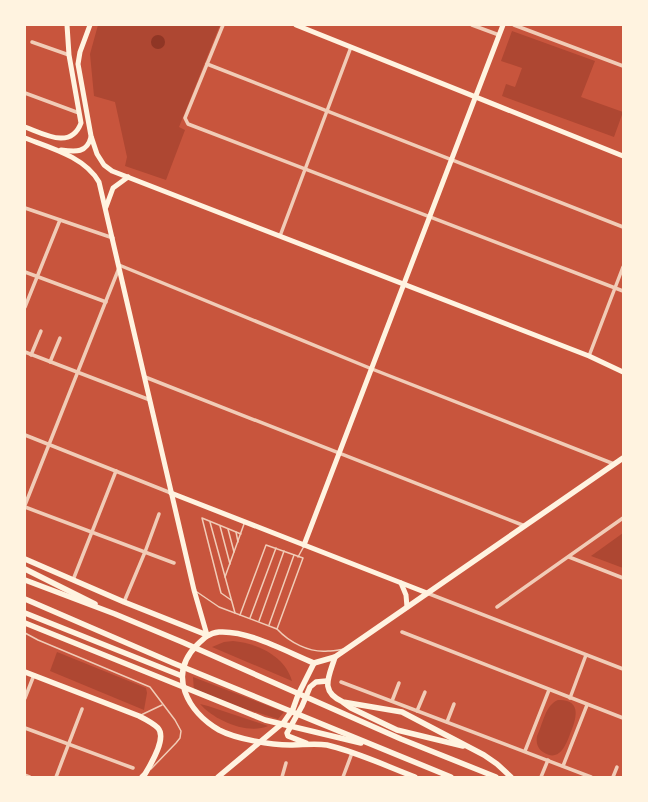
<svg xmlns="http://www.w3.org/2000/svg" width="648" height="802" font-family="Commissioner,sans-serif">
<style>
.green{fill:#ae4732}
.water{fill:#8f3625}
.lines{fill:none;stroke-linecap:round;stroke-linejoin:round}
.service{stroke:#f1ccb7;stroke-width:1.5}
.minor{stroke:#f1ccb7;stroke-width:3.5}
.secondary{stroke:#fff3e0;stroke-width:5}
.primary{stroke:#fff3e0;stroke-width:5.5}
.trunk{stroke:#fff3e0;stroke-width:5.5}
</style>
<rect width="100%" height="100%" fill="#c8553d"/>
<g class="green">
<polygon points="98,25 220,25 179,127 185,130 166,180 125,166 127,157 115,102 94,96 90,54"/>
<polygon points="512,31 595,61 581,97 623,112 614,137 502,96 506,84 515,87 522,68 501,61"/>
<polygon points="623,533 623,568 591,556"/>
<path d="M233 641C257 643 285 656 292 681L212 647 224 642Z"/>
<polygon points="57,652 146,688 147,693 144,710 50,671"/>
<polygon points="193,677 284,712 278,719 220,701 194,691"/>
<path d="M558 700C583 699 576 720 570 734 566 745 559 763 543 752 537 748 536 742 537 736 543 724 545 705 558 700Z"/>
<path d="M200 704 208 706 268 726C247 735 214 720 200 704Z"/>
</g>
<circle class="water" cx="158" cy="42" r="7"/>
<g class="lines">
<g class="service">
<polyline points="210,522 235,613"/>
<polyline points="220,526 230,564"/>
<polyline points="228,529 234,552"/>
<polyline points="236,532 238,542"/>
<polyline points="298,557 304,546"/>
<polyline points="225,577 244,524"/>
<path d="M197 592 219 607 277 629C289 642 309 653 328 651 333 651 338 650 344 649"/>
<polyline points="231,600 221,593 202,518 241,534"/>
<polyline points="240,615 266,545 303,558 277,629"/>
<polyline points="250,618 276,548"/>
<polyline points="259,621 284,551"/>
<polyline points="269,625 294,555"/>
<polyline points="25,633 38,640 150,687 175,720 181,731 180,738 176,743 151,769"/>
<polyline points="141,715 162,705"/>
</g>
<g class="minor">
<polyline points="223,25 185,118 188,124 623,291"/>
<polyline points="472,25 499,35"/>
<polyline points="514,25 623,66"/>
<polyline points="32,42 69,55"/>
<polyline points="207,64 623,227"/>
<polyline points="25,93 79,113"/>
<polyline points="25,208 113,238"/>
<polyline points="280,236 351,47"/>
<polyline points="119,265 372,369 614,464"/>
<polyline points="25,272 106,302"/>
<polyline points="25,307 60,220"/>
<polyline points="25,352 150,400"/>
<polyline points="31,355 41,331"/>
<polyline points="589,356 623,267"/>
<polyline points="50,362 60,338"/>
<polyline points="145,377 525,526"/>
<polyline points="25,435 171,493"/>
<polyline points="25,505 119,268"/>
<polyline points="25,507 174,563"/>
<polyline points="569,557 623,578"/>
<polyline points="73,580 116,471"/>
<polyline points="427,593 623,669"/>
<polyline points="124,602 145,552 159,514"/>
<polyline points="497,607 623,518"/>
<polyline points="402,632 623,718"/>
<polyline points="341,682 591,777"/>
<polyline points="25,698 34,675"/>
<polyline points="570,698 586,655"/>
<polyline points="392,701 399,683"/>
<polyline points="417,711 425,692"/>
<polyline points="447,722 454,704"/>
<polyline points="25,728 133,768"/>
<polyline points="525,751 549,690"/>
<polyline points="563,766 587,705"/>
<polyline points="25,775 30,777"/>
<polyline points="56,777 82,709"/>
<polyline points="282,777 286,763"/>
<polyline points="343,777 352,753"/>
<polyline points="541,777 548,760"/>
<polyline points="613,777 617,767"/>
</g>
<g class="secondary">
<polyline points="90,25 80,52 78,64 91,136 97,154 104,165 112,171 589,356 623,372"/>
<polyline points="296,25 623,156"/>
<path d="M25 127C44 134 71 150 81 123L69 55 67 25"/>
<path d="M25 138C51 148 85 157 99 182L194 590 207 635"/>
<path d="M61 150C76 152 87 153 91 137"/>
<polyline points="106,207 113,188 128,177"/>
<polyline points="171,493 427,593"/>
<polyline points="304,545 503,25"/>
<polyline points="401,583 406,595 407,607"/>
</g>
<g class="primary">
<polyline points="25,559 124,602 207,635"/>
<polyline points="25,613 182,676"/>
<path d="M335 657C329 677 319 691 343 702L402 712 484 755 497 764 511 777"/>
<path d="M314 663C287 652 248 630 219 632 209 633 204 638 197 645 167 675 188 712 219 730 236 739 271 745 290 745 302 745 315 743 327 745 357 752 386 766 415 777"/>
<polyline points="314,663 335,657 623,458"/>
<path d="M25 672 139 716C145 719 153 723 158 728 167 738 151 764 145 774L142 777"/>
<polyline points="344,703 351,708 397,730 463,746"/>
<polyline points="306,743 288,736 287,733 302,706 310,687 316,682 327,681"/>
<polyline points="218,777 284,722 293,709 298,695 314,663"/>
</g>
<g class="trunk">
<polyline points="25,569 95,604"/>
<polyline points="25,580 115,614 182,642 401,739 496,777"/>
<polyline points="25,599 173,663 451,777"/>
<polyline points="25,623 265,720 361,743"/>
</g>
</g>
<rect width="648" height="802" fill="none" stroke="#fff3e0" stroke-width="52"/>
</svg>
